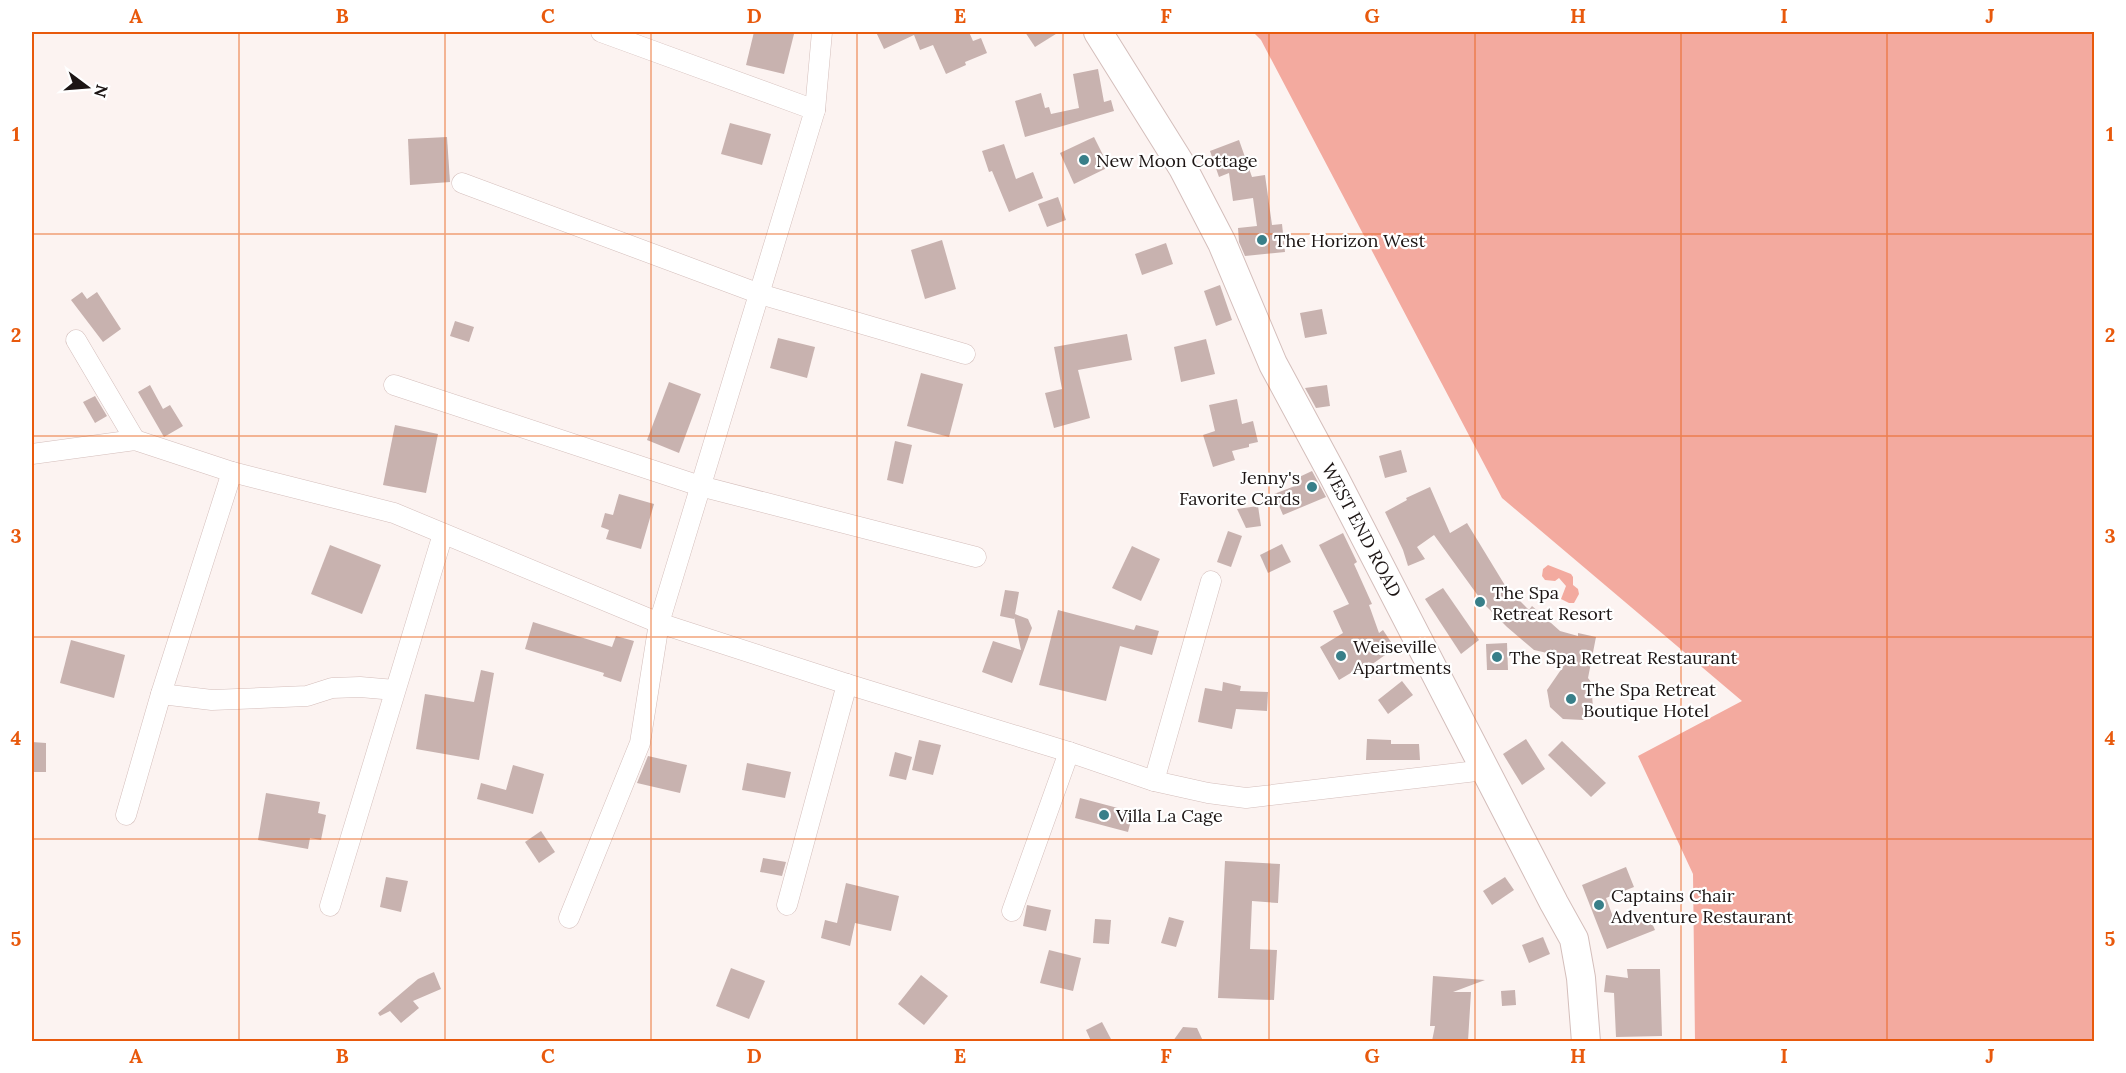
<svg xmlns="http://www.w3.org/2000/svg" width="2126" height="1073" font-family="Lora,serif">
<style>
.water{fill:#f3aa9f}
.building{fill:#c8b2af}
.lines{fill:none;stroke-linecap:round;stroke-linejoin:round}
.minor-casing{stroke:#d4bebb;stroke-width:21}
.secondary-casing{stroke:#d4bebb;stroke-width:30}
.minor{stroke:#fff;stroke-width:20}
.secondary{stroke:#fff;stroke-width:28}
.grid{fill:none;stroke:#e8590c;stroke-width:1.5;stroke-opacity:0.55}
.poi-dot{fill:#387f89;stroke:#fff;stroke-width:2}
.labels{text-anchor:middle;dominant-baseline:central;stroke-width:4.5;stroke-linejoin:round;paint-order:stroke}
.poi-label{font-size:18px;fill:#1c1514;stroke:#fff;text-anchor:start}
.street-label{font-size:18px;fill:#1c1514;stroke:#fff}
.neatline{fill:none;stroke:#e8590c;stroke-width:2}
.grid-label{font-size:20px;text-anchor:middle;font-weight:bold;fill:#e8590c}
</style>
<rect width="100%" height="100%" fill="#fcf3f1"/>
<g class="water">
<polygon points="1253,32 2094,32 2094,1041 1695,1041 1693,874 1638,756 1742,701 1502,498 1261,40"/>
<polygon points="1548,565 1571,574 1573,577 1573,585 1578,589 1579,594 1574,603 1569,603 1561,599 1566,586 1559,578 1555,581 1545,580 1542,576 1543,569"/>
</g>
<g class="building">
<polygon points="754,32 783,32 794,34 784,74 746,65"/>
<polygon points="876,32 969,32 973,41 981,38 987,53 965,62 966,65 946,74 933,45 920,50 914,35 884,49"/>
<polygon points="1025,32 1059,32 1035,47"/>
<polygon points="1098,69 1104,102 1111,100 1114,111 1025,137 1015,101 1041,93 1045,108 1049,107 1051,114 1079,108 1073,74"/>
<polygon points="730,123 771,134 762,165 721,154"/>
<polygon points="447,137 450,182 410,185 408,139"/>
<polygon points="1094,137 1109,167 1074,184 1060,153"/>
<polygon points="1239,140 1252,177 1265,175 1272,225 1282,224 1285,252 1245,256 1239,242 1238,228 1257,226 1253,198 1233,201 1229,173 1219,177 1210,151"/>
<polygon points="1004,144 1016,179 1033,172 1043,198 1009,212 992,171 989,172 982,151"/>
<polygon points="1058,197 1066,220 1047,227 1038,204"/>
<polygon points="942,240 956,289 925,299 911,250"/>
<polygon points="1166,243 1173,264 1142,275 1135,254"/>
<polygon points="1220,285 1232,320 1216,326 1204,291"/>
<polygon points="82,292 87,299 97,292 121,329 103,342 71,300"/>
<polygon points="1322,309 1327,334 1305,338 1300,313"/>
<polygon points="455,321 474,327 469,342 450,336"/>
<polygon points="1127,334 1132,360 1078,370 1090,418 1054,428 1045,393 1062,389 1054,347"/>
<polygon points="778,338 815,347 807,378 770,368"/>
<polygon points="1206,339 1215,374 1181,382 1174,347"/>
<polygon points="921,373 963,384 949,437 907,426"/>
<polygon points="669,382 701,394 679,453 647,440"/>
<polygon points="150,385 163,409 170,405 183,426 164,437 138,392"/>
<polygon points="1327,385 1330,406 1316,408 1305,388"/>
<polygon points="95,396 107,416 95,423 83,402"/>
<polygon points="1237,399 1242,424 1253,421 1258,442 1249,444 1249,447 1232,451 1235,460 1213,467 1203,435 1215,431 1209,405"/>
<polygon points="395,425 438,434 426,493 383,485"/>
<polygon points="895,441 912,445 903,484 887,480"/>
<polygon points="1401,450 1407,472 1385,478 1379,456"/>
<polygon points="1312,471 1326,497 1283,515 1274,494 1300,484 1297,478"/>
<polygon points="1430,487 1450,533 1467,523 1506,587 1529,610 1532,606 1560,631 1578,636 1578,633 1596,637 1588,678 1591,682 1593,708 1583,720 1563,719 1550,707 1547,690 1569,658 1534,650 1507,627 1484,604 1434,535 1417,547 1425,559 1408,566 1403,550 1385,512 1407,500 1406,498"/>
<polygon points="619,494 654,504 641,549 606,539 609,530 601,527 605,513 613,515"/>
<polygon points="1258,506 1261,526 1246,528 1237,509"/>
<polygon points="1228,531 1242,536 1231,567 1217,562"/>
<polygon points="1343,533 1357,562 1354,564 1372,604 1369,605 1379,633 1383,630 1395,648 1371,665 1369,662 1339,680 1320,647 1343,633 1333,611 1349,604 1319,545"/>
<polygon points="1282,544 1291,562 1268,573 1260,555"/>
<polygon points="330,545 381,565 362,614 311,594"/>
<polygon points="1132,546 1160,559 1141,601 1112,588"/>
<polygon points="1443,588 1479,640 1461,654 1425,599"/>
<polygon points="1005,590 1019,592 1015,614 1028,619 1032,628 1012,683 982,672 993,641 1021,650 1014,617 1014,619 1000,616"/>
<polygon points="1058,610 1134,630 1136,625 1159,631 1152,655 1120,646 1106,701 1039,685"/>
<polygon points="533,622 612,647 616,636 634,641 621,682 603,676 604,673 525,649"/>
<polygon points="71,640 125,655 114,698 60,683"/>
<polygon points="1507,643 1508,670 1487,670 1486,644"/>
<polygon points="481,670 494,673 479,760 416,749 425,694 474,702"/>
<polygon points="1402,681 1413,695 1388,714 1378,700"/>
<polygon points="1223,682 1241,686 1240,691 1268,692 1267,711 1236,709 1232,729 1198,722 1205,688 1222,691"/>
<polygon points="1367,739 1391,740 1391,744 1419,744 1420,760 1366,760"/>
<polygon points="1526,739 1545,769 1522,785 1503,754"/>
<polygon points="919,740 941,745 933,775 912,770"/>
<polygon points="1562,741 1606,783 1591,797 1548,755"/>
<polygon points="32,742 46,743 46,772 32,772"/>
<polygon points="895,752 912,757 906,780 889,776"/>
<polygon points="648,756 687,765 680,793 637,783"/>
<polygon points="747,763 791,772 785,798 742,790"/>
<polygon points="513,765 544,774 533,814 477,799 481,783 506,790"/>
<polygon points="266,793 320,802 318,813 326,815 321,840 310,838 308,849 258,840"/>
<polygon points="1080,798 1133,812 1128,832 1075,818"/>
<polygon points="541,831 555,852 539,863 525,842"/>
<polygon points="763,858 786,862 782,876 760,872"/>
<polygon points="1225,861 1280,864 1278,903 1252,901 1250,949 1277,950 1274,1000 1218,998"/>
<polygon points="1626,867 1634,887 1606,898 1616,925 1647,912 1655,930 1607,949 1582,885"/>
<polygon points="386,877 408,881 401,912 380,907"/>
<polygon points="1505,877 1514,890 1492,905 1483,891"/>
<polygon points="846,883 899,896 891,931 855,923 850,946 821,938 825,920 837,923"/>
<polygon points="1027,905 1051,910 1046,931 1023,926"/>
<polygon points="1169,917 1184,921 1176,947 1161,943"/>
<polygon points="1095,919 1111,920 1109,944 1093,943"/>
<polygon points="1543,937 1550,954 1529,963 1522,945"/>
<polygon points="1049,950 1081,958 1073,991 1040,983"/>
<polygon points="731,968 765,981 749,1019 716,1006"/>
<polygon points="1627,969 1660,969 1662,1036 1616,1037 1614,993 1604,992 1606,975 1628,978"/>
<polygon points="434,972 441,989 413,1001 419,1008 401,1023 390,1011 380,1016 378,1013 418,979"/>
<polygon points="921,975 948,996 924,1025 898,1004"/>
<polygon points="1433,976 1485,980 1453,992 1471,992 1468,1041 1432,1041 1435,1026 1430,1026"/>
<polygon points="1515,990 1516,1005 1502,1006 1501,991"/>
<polygon points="1102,1022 1112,1041 1091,1041 1086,1030"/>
<polygon points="1183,1027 1197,1028 1203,1041 1173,1041"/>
</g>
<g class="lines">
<defs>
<g id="minor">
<polyline points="601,32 815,110"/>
<polyline points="462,183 760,294 965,354"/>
<polyline points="76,340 135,440"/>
<polyline points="394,385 700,486 976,557"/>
<polyline points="32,454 135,440 232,472"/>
<polyline points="161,694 212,700 307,696 332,688 360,687 395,690"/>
<polyline points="1154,781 1211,581"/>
<polyline points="126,815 161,694 232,472 394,513 659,623 847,684 1069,752 1154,781 1208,793 1246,798 1485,770"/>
<polyline points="787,905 847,684"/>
<polyline points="330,906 443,534"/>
<polyline points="1012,911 1069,752"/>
<polyline points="569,918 640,743 659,623 815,110 822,32"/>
</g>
<polyline id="secondary" points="1098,32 1183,168 1222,243 1273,364 1334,477 1554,903 1574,939 1581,978 1586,1042"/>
</defs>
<use href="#minor" class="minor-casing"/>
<use href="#secondary" class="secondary-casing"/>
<use href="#minor" class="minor"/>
<use href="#secondary" class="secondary"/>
</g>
<path class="grid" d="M239 32V1042M445 32V1042M651 32V1042M857 32V1042M1063 32V1042M1269 32V1042M1475 32V1042M1681 32V1042M1887 32V1042M32 234H2094M32 436H2094M32 637H2094M32 839H2094"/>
<g class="poi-dot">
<circle cx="1084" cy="160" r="6"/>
<circle cx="1262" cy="240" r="6"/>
<circle cx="1312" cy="487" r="6"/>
<circle cx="1480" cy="602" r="6"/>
<circle cx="1341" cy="656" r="6"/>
<circle cx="1497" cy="657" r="6"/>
<circle cx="1571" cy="699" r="6"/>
<circle cx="1104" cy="815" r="6"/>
<circle cx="1599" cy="905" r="6"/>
</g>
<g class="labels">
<g class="poi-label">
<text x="1096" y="160">New Moon Cottage</text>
<text x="1274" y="240">The Horizon West</text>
<text x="1300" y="477" text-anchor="end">Jenny's<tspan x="1300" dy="21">Favorite Cards</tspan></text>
<text x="1492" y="592">The Spa<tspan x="1492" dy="21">Retreat Resort</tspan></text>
<text x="1353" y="646">Weiseville<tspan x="1353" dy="21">Apartments</tspan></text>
<text x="1509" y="657">The Spa Retreat Restaurant</text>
<text x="1583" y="689">The Spa Retreat<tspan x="1583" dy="21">Boutique Hotel</tspan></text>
<text x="1116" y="815">Villa La Cage</text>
<text x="1611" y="895">Captains Chair<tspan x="1611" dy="21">Adventure Restaurant</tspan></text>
</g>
<g class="street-label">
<text transform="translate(1362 530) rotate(62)">WEST END ROAD</text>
</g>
</g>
<rect width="2126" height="1073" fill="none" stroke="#ffffff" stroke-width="66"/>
<g transform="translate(87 87) rotate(106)" stroke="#ffffff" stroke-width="4.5" paint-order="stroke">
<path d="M0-4.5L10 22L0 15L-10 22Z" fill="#1c1514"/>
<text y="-9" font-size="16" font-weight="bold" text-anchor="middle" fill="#1c1514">N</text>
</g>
<rect x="33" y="33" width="2060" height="1007" class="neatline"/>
<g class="grid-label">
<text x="136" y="23">A</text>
<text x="342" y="23">B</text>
<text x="548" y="23">C</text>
<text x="754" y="23">D</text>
<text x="960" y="23">E</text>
<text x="1166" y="23">F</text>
<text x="1372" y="23">G</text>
<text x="1578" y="23">H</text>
<text x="1784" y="23">I</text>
<text x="1990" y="23">J</text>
<text x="16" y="141">1</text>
<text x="2110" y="141">1</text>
<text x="16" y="342">2</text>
<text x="2110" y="342">2</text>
<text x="16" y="543">3</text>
<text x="2110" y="543">3</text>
<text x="16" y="745">4</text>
<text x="2110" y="745">4</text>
<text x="16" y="946">5</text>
<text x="2110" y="946">5</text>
<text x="136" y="1063">A</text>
<text x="342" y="1063">B</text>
<text x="548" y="1063">C</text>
<text x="754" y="1063">D</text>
<text x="960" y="1063">E</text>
<text x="1166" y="1063">F</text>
<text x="1372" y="1063">G</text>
<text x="1578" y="1063">H</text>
<text x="1784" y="1063">I</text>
<text x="1990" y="1063">J</text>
</g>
</svg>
